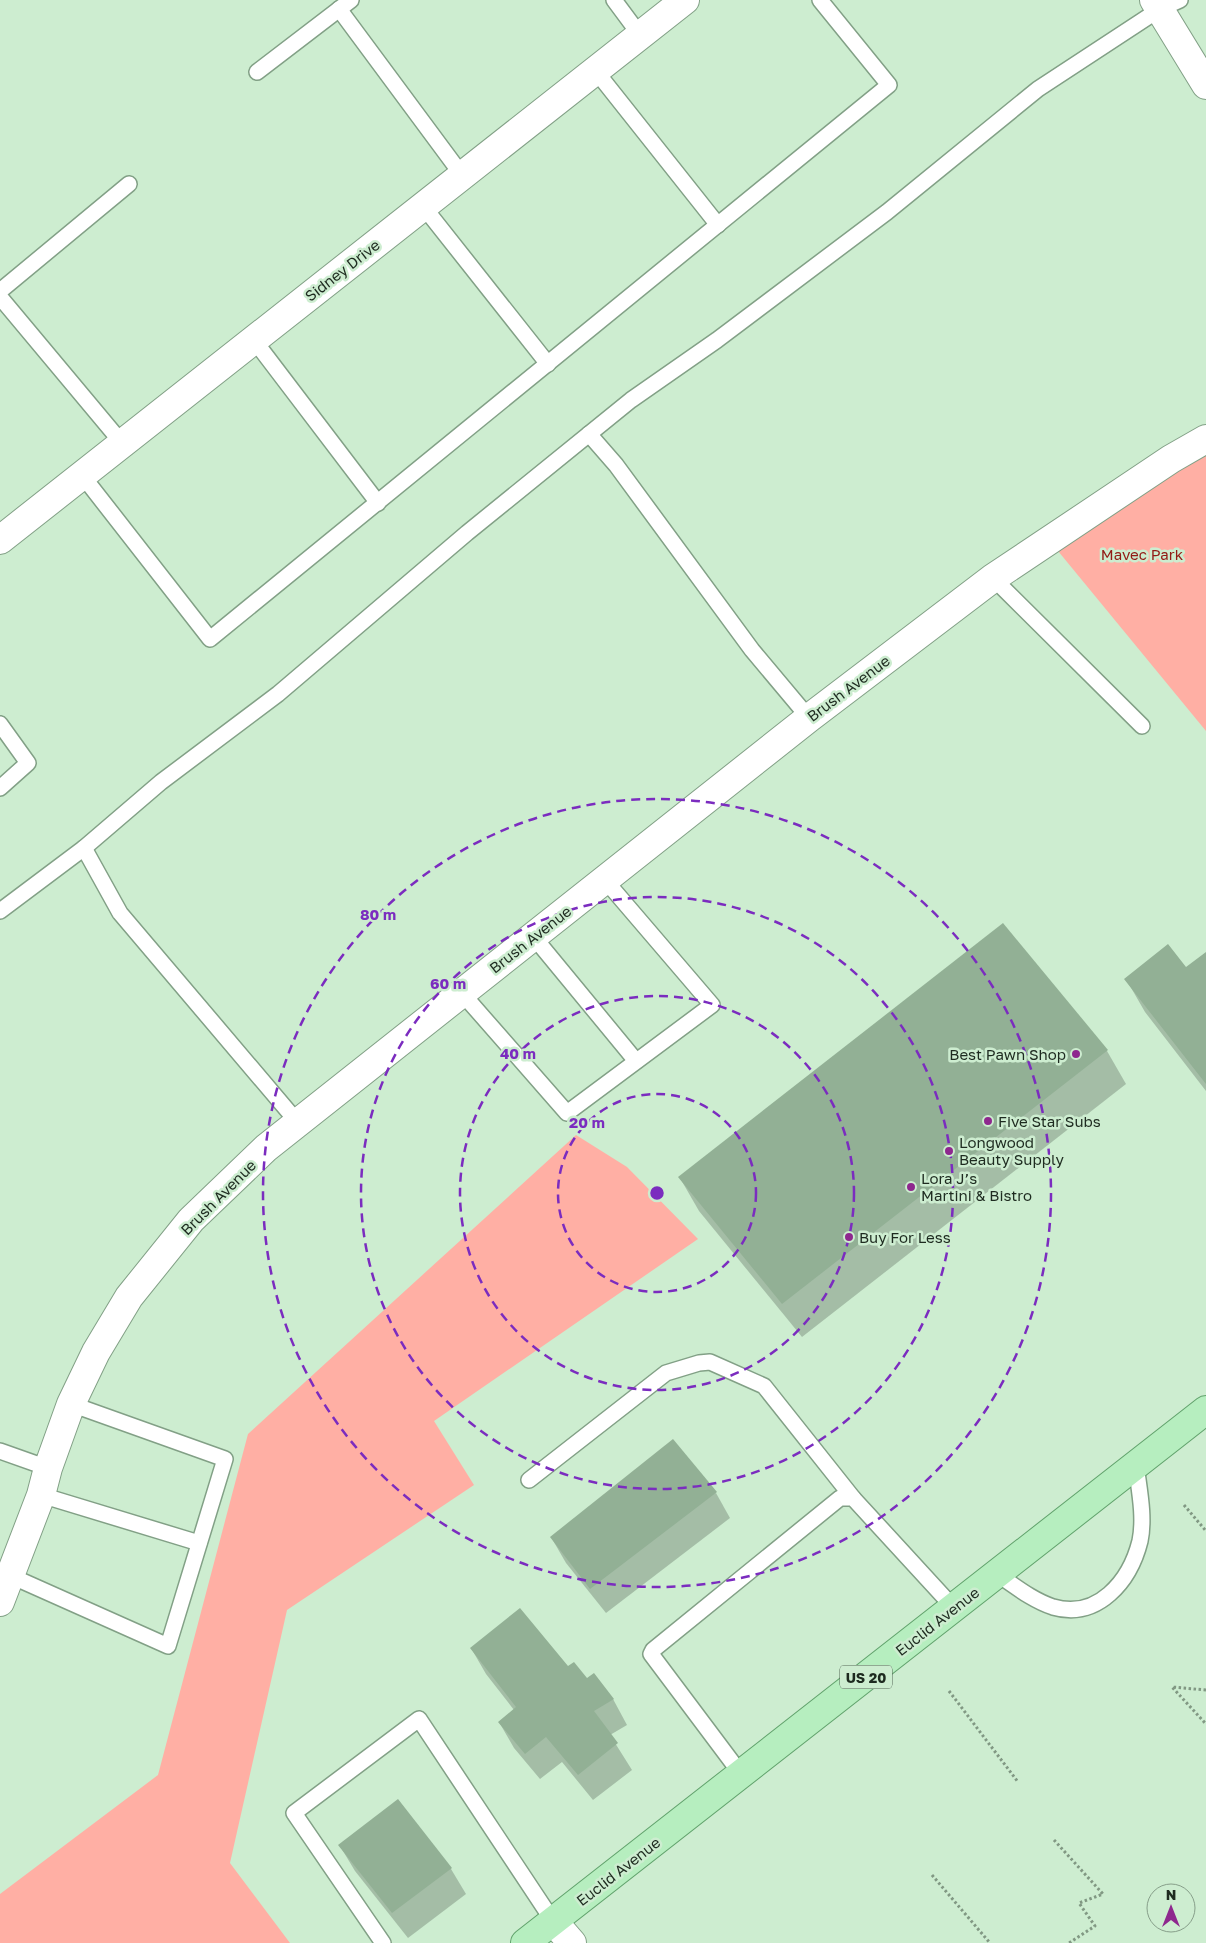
<svg xmlns="http://www.w3.org/2000/svg" width="1206" height="1943" font-family="'Golos Text',sans-serif">
<style>
.green{fill:#ffafa4}
.shadow{fill:#0003}
.building{fill:#92b095}
.lines{fill:none;stroke-linecap:round;stroke-linejoin:round}
.lane-casing{stroke:#82a086;stroke-width:18}
.street-casing{stroke:#82a086;stroke-width:30}
.primary-casing{stroke:#61a26c;stroke-width:30}
.path{stroke:#819883;stroke-width:3;stroke-dasharray:2.5 2.5;stroke-linecap:butt}
.lane{stroke:#fff;stroke-width:15}
.street{stroke:#fff;stroke-width:28}
.primary{stroke:#b6eebf;stroke-width:28}
.ring{fill:none;stroke:#7b2cbf;stroke-width:2.5;stroke-dasharray:9 6}
.poi-dot{fill:#8e288e;stroke:#cdedd0;stroke-width:2}
.labels{text-anchor:middle;dominant-baseline:central;stroke-width:5;stroke-linejoin:round;paint-order:stroke}
.shield{fill:#cdedd0;stroke:#526555;stroke-width:1}
.shield-label{font-size:14px;font-weight:bold;fill:#1e2b20}
.street-label{font-size:15px;fill:#1e2b20;stroke:#cdedd0}
.park-label{font-size:15px;fill:#921a15;stroke:#cdedd0}
.poi-label{font-size:15px;fill:#1e2b20;stroke:#cdedd0;text-anchor:start}
.centre{fill:#7b2cbf;stroke:#cdedd0;stroke-width:2.5}
.ring-label{font-size:15px;text-anchor:middle;font-weight:bold;fill:#7b2cbf;stroke:#cdedd0;stroke-width:5;stroke-linejoin:round;paint-order:stroke}
</style>
<rect width="100%" height="100%" fill="#cdedd0"/>
<g class="green">
<polygon points="1206,439 1206,731 1049,540"/>
<polygon points="576,1135 627,1167 698,1239 434,1421 474,1485 287,1610 230,1863 290,1943 0,1943 0,1894 158,1775 248,1434"/>
</g>
<g class="shadow">
<polygon points="1003,925 1107,1051 1126,1084 802,1337 699,1211 680,1178"/>
<polygon points="1206,953 1206,1091 1145,1012 1126,979 1186,969"/>
<polygon points="716,1493 730,1518 606,1613 566,1563 551,1537"/>
<polygon points="471,1648 567,1668 613,1699 627,1725 610,1735 632,1770 593,1800 562,1762 540,1779 514,1748 499,1722 514,1710 486,1674"/>
<polygon points="398,1800 451,1869 466,1894 408,1938 355,1871 340,1846"/>
</g>
<g class="building">
<polygon points="1003,923 1108,1050 782,1304 678,1177"/>
<polygon points="1168,944 1186,967 1206,952 1206,1084 1124,979"/>
<polygon points="673,1439 717,1492 590,1589 550,1537"/>
<polygon points="520,1608 568,1666 574,1662 587,1678 594,1673 614,1699 594,1711 618,1743 578,1775 546,1737 525,1754 498,1722 516,1707 470,1648"/>
<polygon points="398,1799 452,1868 392,1913 338,1845"/>
</g>
<g class="lines">
<defs>
<g id="lane">
<polyline points="614,0 640,35"/>
<polyline points="339,9 462,175"/>
<polyline points="595,70 718,225"/>
<polyline points="257,72 351,0"/>
<polyline points="423,206 548,364"/>
<polyline points="0,291 129,184"/>
<polyline points="0,297 122,443"/>
<polyline points="254,340 378,503"/>
<polyline points="589,434 616,465 752,650 809,718"/>
<polyline points="82,475 210,639 889,85 820,0"/>
<polyline points="993,578 1142,726"/>
<polyline points="0,724 28,763 0,788"/>
<polyline points="84,848 161,782 278,694 467,533 631,400 717,340 887,212 1038,89 1160,9 1180,0"/>
<polyline points="0,911 84,848 120,913 299,1124"/>
<polyline points="533,936 636,1061"/>
<polyline points="461,992 567,1113 712,1005 605,880"/>
<polyline points="0,1451 48,1468"/>
<polyline points="529,1480 666,1373 699,1363 710,1362 764,1386 853,1498"/>
<polyline points="41,1495 199,1543"/>
<path d="M997 1574C1015 1586 1032 1600 1053 1607 1098 1620 1130 1581 1140 1541 1145 1517 1139 1489 1136 1465"/>
<polyline points="11,1576 168,1646 225,1459 71,1404"/>
<polyline points="741,1774 651,1654 653,1650 840,1498 853,1498 954,1608"/>
<polyline points="383,1943 294,1813 419,1719 553,1921"/>
</g>
<g id="street">
<polyline points="1154,0 1206,85"/>
<polyline points="0,540 685,0"/>
<polyline points="0,1602 41,1495 48,1468 71,1404 96,1352 129,1297 191,1220 266,1148 809,718 993,578 1171,459 1206,439"/>
<polyline points="553,1921 572,1943"/>
</g>
<polyline id="primary" points="525,1943 1206,1410"/>
</defs>
<use href="#lane" class="lane-casing"/>
<use href="#street" class="street-casing"/>
<use href="#primary" class="primary-casing"/>
<g class="path">
<polyline points="1184,1505 1206,1531"/>
<polyline points="1206,1690 1172,1687 1206,1724"/>
<polyline points="949,1691 1018,1782"/>
<polyline points="1054,1840 1103,1894 1079,1903 1095,1926 1069,1943"/>
<polyline points="932,1875 990,1943"/>
</g>
<use href="#lane" class="lane"/>
<use href="#street" class="street"/>
<use href="#primary" class="primary"/>
</g>
<g class="ring">
<circle cx="657" cy="1193" r="99"/>
<circle cx="657" cy="1193" r="197"/>
<circle cx="657" cy="1193" r="296"/>
<circle cx="657" cy="1193" r="394"/>
</g>
<g class="poi-dot">
<circle cx="1076" cy="1054" r="5"/>
<circle cx="988" cy="1121" r="5"/>
<circle cx="949" cy="1151" r="5"/>
<circle cx="911" cy="1187" r="5"/>
<circle cx="849" cy="1237" r="5"/>
</g>
<g class="labels">
<rect class="shield" x="840" y="1665.5" width="52" height="23" rx="4"/>
<g class="shield-label">
<text x="866" y="1677">US 20</text>
</g>
<g class="street-label">
<text transform="translate(342 270) rotate(-38)">Sidney Drive</text>
<text transform="translate(848 688) rotate(-37)">Brush Avenue</text>
<text transform="translate(530 939) rotate(-38)">Brush Avenue</text>
<text transform="translate(218 1197) rotate(-45)">Brush Avenue</text>
<text transform="translate(937 1621) rotate(-38)">Euclid Avenue</text>
<text transform="translate(618 1871) rotate(-38)">Euclid Avenue</text>
</g>
<g class="park-label">
<text x="1142" y="554">Mavec Park</text>
</g>
<g class="poi-label">
<text x="1066" y="1054" text-anchor="end">Best Pawn Shop</text>
<text x="998" y="1121">Five Star Subs</text>
<text x="959" y="1142">Longwood<tspan x="959" dy="17">Beauty Supply</tspan></text>
<text x="921" y="1178">Lora J’s<tspan x="921" dy="17">Martini &amp; Bistro</tspan></text>
<text x="859" y="1237">Buy For Less</text>
</g>
</g>
<circle cx="657" cy="1193" r="8" class="centre"/>
<g class="ring-label">
<text x="378" y="920">80 m</text>
<text x="448" y="989">60 m</text>
<text x="518" y="1059">40 m</text>
<text x="587" y="1128">20 m</text>
</g>
<g transform="translate(1171 1908)"><circle r="24" fill="#cdedd0" stroke="#879f8a"/>
<path d="M0-4L9 19L0 12L-9 19Z" fill="#8e288e"/>
<text y="-8" font-size="14" font-weight="bold" text-anchor="middle" fill="#1e2b20">N</text>
</g>
</svg>
